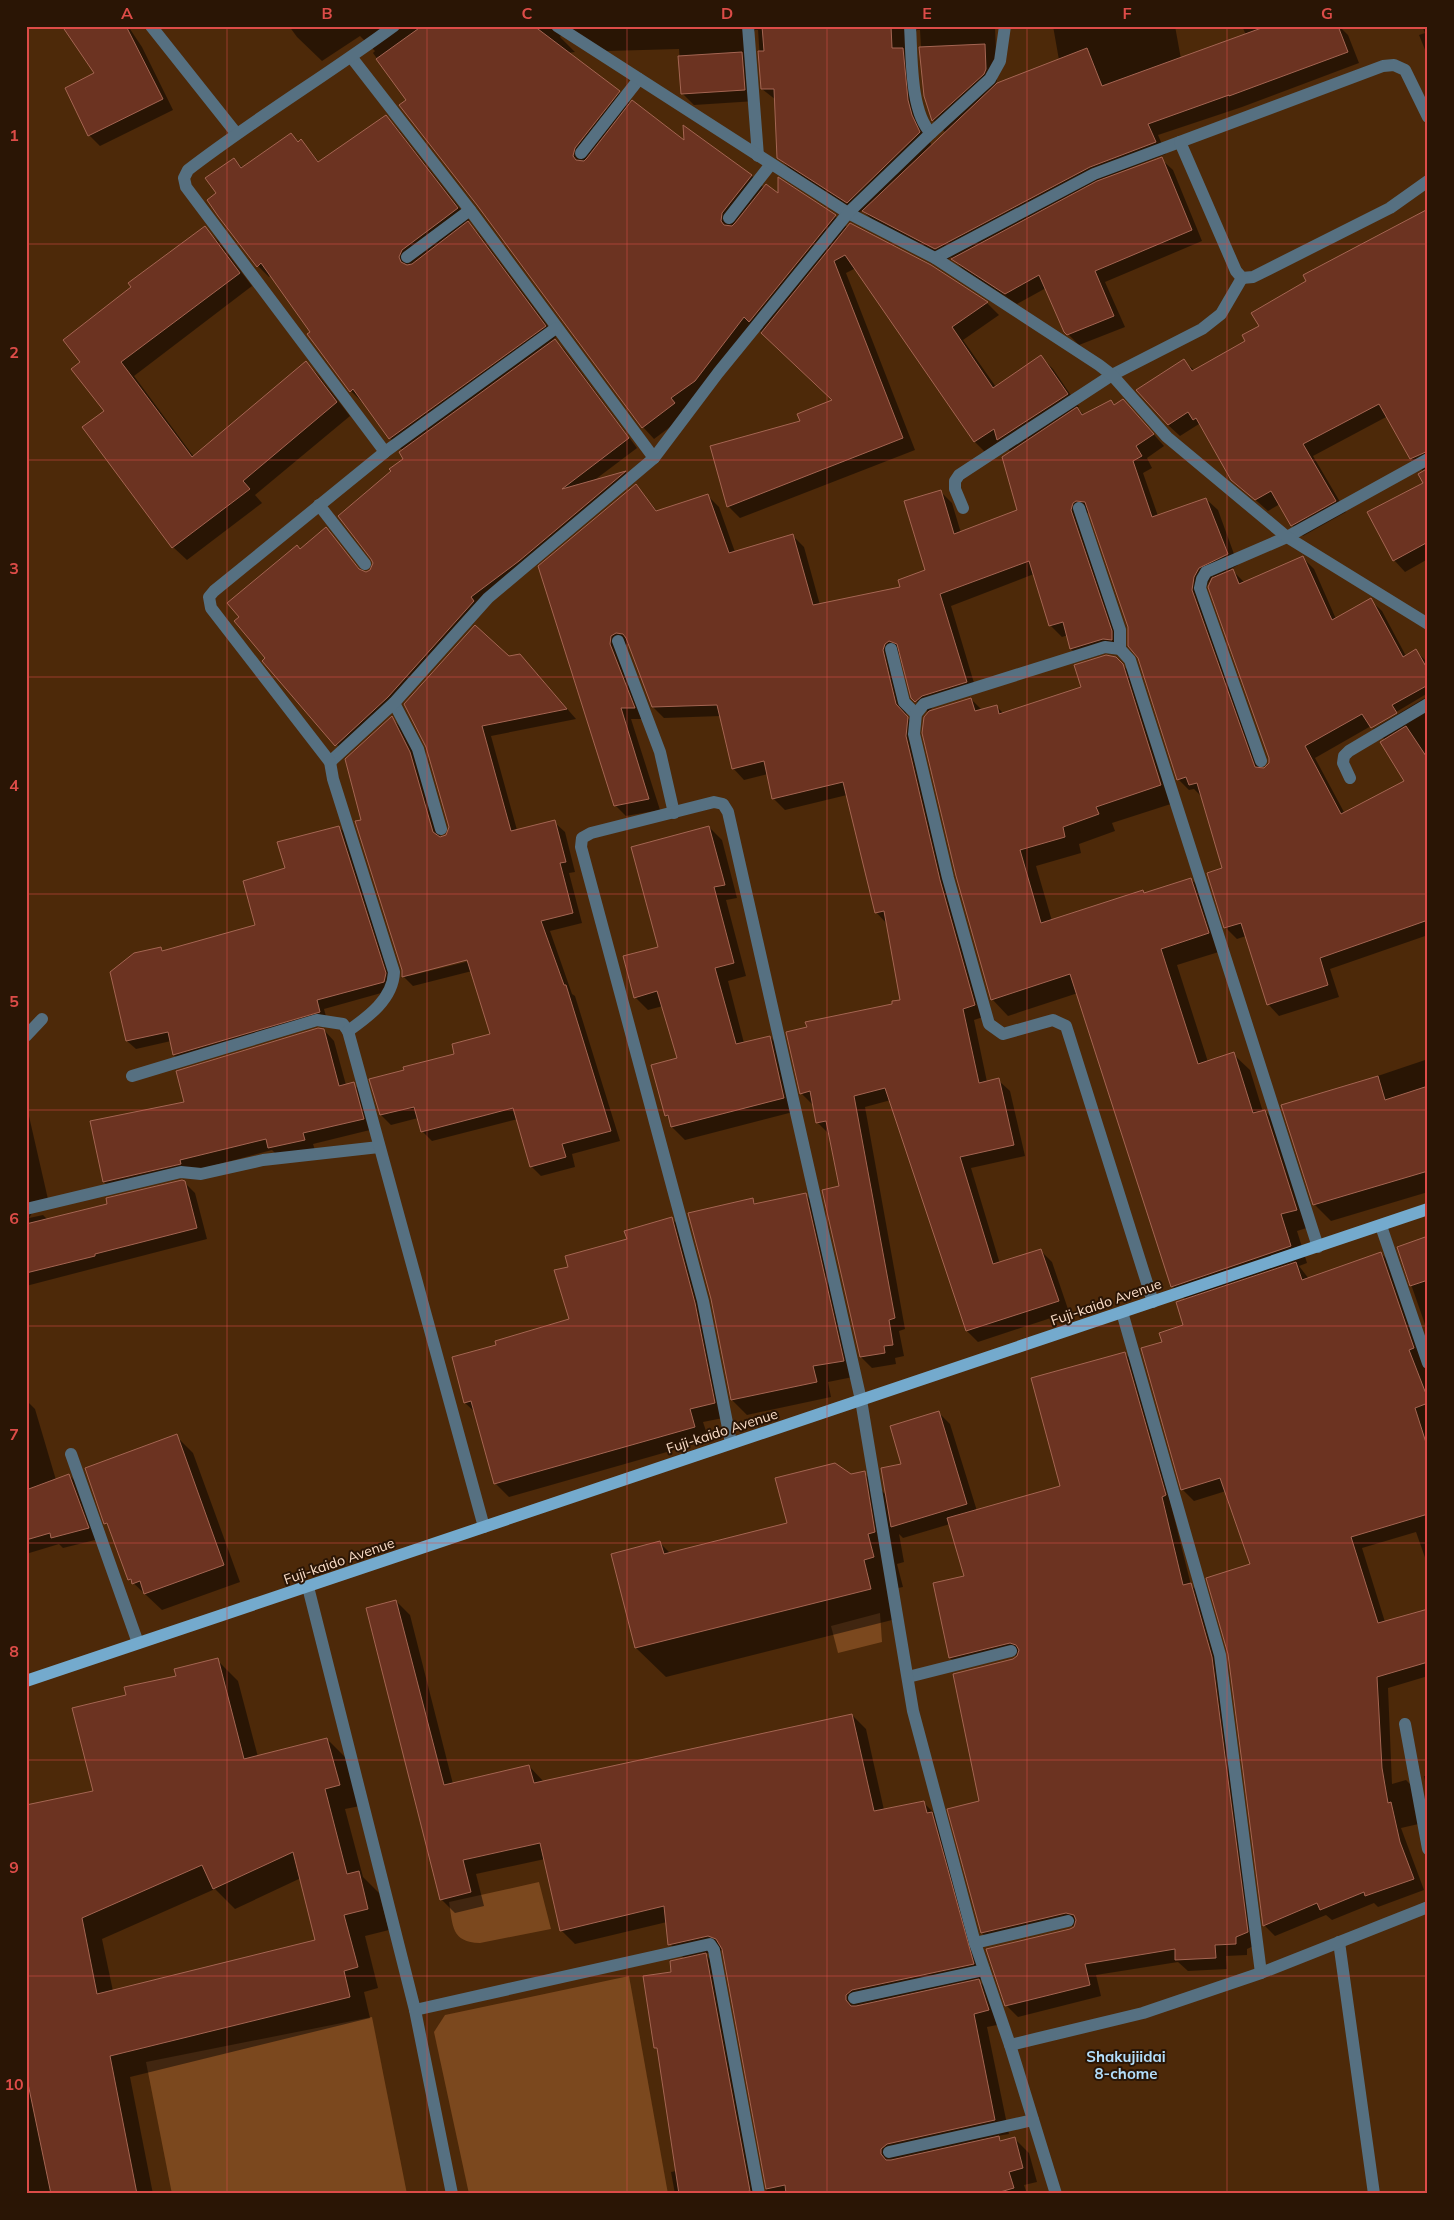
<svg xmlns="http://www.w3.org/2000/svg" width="1454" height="2220" font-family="Mulish,sans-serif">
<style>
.green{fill:#7b481e}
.shadow{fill:#0007;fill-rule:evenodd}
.building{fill:#6c3321;stroke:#a46552;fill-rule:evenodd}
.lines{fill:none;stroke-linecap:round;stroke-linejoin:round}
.service{stroke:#567081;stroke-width:12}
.minor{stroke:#567081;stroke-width:12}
.primary{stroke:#74aacd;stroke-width:12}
.grid{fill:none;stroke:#dd4c48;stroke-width:1;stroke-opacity:0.55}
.labels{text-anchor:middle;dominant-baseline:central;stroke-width:4;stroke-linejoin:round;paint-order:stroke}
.street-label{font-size:14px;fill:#f9dcc7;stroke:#2a1505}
.neighbourhood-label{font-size:15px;font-weight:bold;fill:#b3defb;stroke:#2a1505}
.neatline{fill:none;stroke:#dd4c48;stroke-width:2}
.grid-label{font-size:16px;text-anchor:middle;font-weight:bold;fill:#dd4c48}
</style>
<rect width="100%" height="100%" fill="#4d2909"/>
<g class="green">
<polygon points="880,1613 882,1642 838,1653 831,1626"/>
<path d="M539 1882 551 1929 480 1943C451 1942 453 1926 449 1902Z"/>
<polygon points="629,1976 668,2194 469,2194 434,2032 445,2015"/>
<polygon points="372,2017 407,2194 172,2194 146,2062"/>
</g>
<g class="shadow">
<polygon points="64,26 128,26 142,47 173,110 100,146 89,135 96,74"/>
<path d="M289 26H995L997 81 995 85 1059 60 1053 26H1175L1181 59 1246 35 1242 26H1339L1348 35 1359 63 1242 107 1158 135 1166 154 1092 183 1093 184 1161 159 1173 170 1202 241 1105 282 1125 327 1079 345 1065 331 1046 288 1017 304 964 270 951 257 947 260 875 222 862 210 859 213 790 169 778 157 776 100 762 89 758 30H755L751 38 756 101 694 105 682 93 679 49 607 51 564 30 560 37 575 52 567 53 619 92 631 104 686 142 685 127 752 176 764 188 835 216 848 228 930 266 987 303 999 315 963 340 996 387 1041 357 1053 369 1079 407 1077 408 1084 415 1111 401 1115 405 1134 412 1164 446 1147 458 1152 468 1143 473 1158 516 1206 499 1218 510 1238 565 1231 569 1245 583 1303 558 1314 569 1336 619 1370 600 1382 611 1406 656 1416 651 1428 663V693L1373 726V729L1428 696V935L1330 969 1339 997 1279 1016 1268 1004 1246 936 1237 939 1226 928 1224 868 1201 796 1194 789 1189 790 1178 779 1090 511 1082 518 1123 644 1115 650 1083 660 1071 649 1068 635 1062 637 1050 625 1034 574 951 606 977 693 933 707 928 712 912 697 901 652 896 655 894 663 907 717 918 730 986 1016 974 1020 987 1082 998 1080 1010 1091 1025 1156 971 1168 1000 1264 1040 1250 1052 1262 1069 1312 978 1342 967 1331 891 1100 865 1107 905 1329 899 1331 904 1356 895 1358 896 1364 872 1368 861 1357 841 1187 829 1134 817 1122 813 1105 801 1093 894 1004 901 1001 887 924 876 912 847 795 785 810 774 799 768 774 744 780 733 768 721 716 664 718 653 707 629 644H627L622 648 645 719H631L660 810 626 816 615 805 540 567 636 486 658 512 708 496 719 507 735 552 792 535 804 547 820 605 902 588 927 571 940 491 952 503 961 533 1018 510 1011 452 1002 444 987 454 975 442 856 268 846 273 915 450 740 518 728 506 801 422 833 401 756 327 706 392 682 410 686 415 654 439 643 427 478 204 408 101 373 53 375 51 360 36 322 61 297 37ZM917 30H920L923 82 928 109 933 120 946 133 932 146 922 126 913 38ZM1213 575 1210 587 1270 758 1268 768 1263 769 1203 602 1205 589ZM1371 726 1385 740 1406 782 1345 814 1315 758Z"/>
<polygon points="1422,26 1428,26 1428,57 1419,35 1425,33"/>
<polygon points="386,116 397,128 469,220 467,222 479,234 556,337 554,339 564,349 637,448 592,482 626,472 634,480 478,606 345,754 264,661 267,658 300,550 326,529 361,571 366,573 371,571 405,459 403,451 390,438 363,401 362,402 351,391 271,275 269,277 254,262 217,194 234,159 243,168 291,134 299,142 301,140 320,163"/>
<polygon points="205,228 218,241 252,286 134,376 194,457 306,362 319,376 350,416 255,495 262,503 187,560 173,547 84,427 106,412 82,362 133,288"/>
<polygon points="1261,326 1428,377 1428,559 1405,572 1394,560 1425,483 1424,472 1411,459 1388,416 1313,456 1346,512 1303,536 1292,525 1280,504 1268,511 1232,479 1199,424 1180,436 1168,425 1184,361 1195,371 1247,342"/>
<path d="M509 657 530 666 576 719 491 736 517 830 554 822 565 832 575 872 569 873 582 923 550 931 572 994 575 996 620 1141 572 1154 575 1167 541 1176 531 1166 518 1119 432 1141 422 1131 418 1118 391 1125 381 1115 406 1071 456 1054 492 1035 472 971 413 986 403 976V969L362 821 392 718 401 728 420 763 441 838 447 836 450 827 427 746ZM473 957 474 960 409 976V973Z"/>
<polygon points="1115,658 1133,675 1177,802 1112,823 1115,831 1079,844 1081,853 1036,866 1052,921 1142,891 1145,894 1191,879 1208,896 1225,950 1177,965 1208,1062 1233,1054 1250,1070 1263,1112 1265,1111 1282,1128 1313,1226 1297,1231 1307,1263 1299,1266 1309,1279 1381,1253 1392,1265 1428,1368 1428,1566 1416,1532 1362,1548 1385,1622 1428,1610 1428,1676 1388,1688 1392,1784 1406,1780 1418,1792 1423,1823 1401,1828 1424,1890 1378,1907 1374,1903 1332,1920 1326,1915 1275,1936 1264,1925 1251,1565 1226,1491 1194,1501 1183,1490 1142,1349 1164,1343 1185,1325 1186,1300 1172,1286 1078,993 1008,1016 992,999 971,699 982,710 996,706 1004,714 1082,687"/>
<polygon points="339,827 347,835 394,982 392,990 324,1009 327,1020 182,1063 174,1055 171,1041 136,1049 127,1041 112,972 161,948 164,952 256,926 286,869"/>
<polygon points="709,827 722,840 737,898 726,900 746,976 728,981 744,1043 770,1037 783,1050 797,1111 685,1140 672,1127 670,1120 666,1115 678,1059 663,1006 648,1010 635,997 660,948"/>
<polygon points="324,1030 334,1041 346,1085 353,1084 364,1094 374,1129 313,1144 315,1150 280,1158 272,1150 114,1192 104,1182 185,1103"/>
<polygon points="1428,1059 1428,1192 1331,1221 1314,1204 1354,1084"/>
<polygon points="26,1103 50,1208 32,1213 29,1218 43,1215 48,1220 108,1205 184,1182 195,1193 207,1239 26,1286"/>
<polygon points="805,1194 821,1210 858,1376 828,1382 831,1397 747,1415 732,1400 752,1200 757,1205"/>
<polygon points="672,1219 686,1232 728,1417 703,1422 709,1440 509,1497 495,1483 475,1412 465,1403 498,1346 570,1320 569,1268"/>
<polygon points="1428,1237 1428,1333 1398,1247"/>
<polygon points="1125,1353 1136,1365 1191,1585 1202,1596 1223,1669 1258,1944 1247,1949 1247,1955 1226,1956 1227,1969 1188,1971 1178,1962 1096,1975 1101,1996 1018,2017 1006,2005 1076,1925 993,1944 982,1933 980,1802 1013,1660 1022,1654 962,1669 950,1658 966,1577 950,1524 903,1538 899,1534 904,1562 897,1564 903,1587 893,1589 900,1618 666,1677 636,1648 660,1543 671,1554 788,1524 851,1475 864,1473 886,1495 903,1465 939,1413 950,1424 977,1511 1061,1487"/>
<polygon points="26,1396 28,1402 35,1409 56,1480 69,1475 80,1486 99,1539 63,1548 59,1544 26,1554"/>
<polygon points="176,1436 193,1453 240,1582 162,1610 129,1579 110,1527 105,1523"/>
<polygon points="396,1601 410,1615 453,1784 529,1766 544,1782 852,1715 866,1729 884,1810 924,1803 938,1817 987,1978 978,1980 993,1995 1002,2024 987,2027 1009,2134 997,2136 1003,2142 1015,2139 1029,2153 1037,2182 1024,2185 1027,2194 767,2194 723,1950 705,1954 720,1969 762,2194 675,2194 671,2172 676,2171 658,2050 655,2047 673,1973 685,1959 670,1944 667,1922 575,1944 561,1930 545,1859 476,1874 484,1906 455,1913 441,1899"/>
<path d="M217 1660 238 1681 258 1757 327 1739 348 1760 360 1806 345 1809 363 1877 379 1893 389 1930 365 1936 378 1988 364 1992 370 2018 130 2077 153 2194H26V1806L94 1792 127 1696 178 1677ZM301 1878 317 1941 113 1991 102 1939 215 1889 235 1909Z"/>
<polygon points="1424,1776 1428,1776 1428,1796"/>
</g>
<g class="building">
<polygon points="62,26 126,26 163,99 88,136 65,88 94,73"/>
<polygon points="422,26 534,26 620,91 575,148 573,156 576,160 584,161 587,158 632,100 684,140 683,125 752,175 722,213 721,221 724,225 732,226 735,223 766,184 778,193 778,177 836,215 749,322 744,317 695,381 671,398 675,403 642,428 477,205 399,105 406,100 376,59"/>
<polygon points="762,26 891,26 892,48 903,48 908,100 912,115 920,132 847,203 777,158 774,89 761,89 758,51 764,51"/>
<polygon points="1267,26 1338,26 1348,52 1229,96 1229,95 1148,124 1156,142 1090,167 935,249 862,211 997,83 1087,48 1102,86"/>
<polygon points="985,44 986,69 984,74 932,121 924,96 919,47"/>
<polygon points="742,52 745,90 681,94 678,56"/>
<polygon points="386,115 458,208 402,250 399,257 401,262 407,265 412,264 468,221 546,326 389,439 353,389 350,392 319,350 307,334 310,332 261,263 257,267 218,216 207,200 216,193 205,178 234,158 241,168 291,133 298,142 301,139 318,162"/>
<polygon points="1162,157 1192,230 1095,271 1114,316 1067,335 1064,332 1039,275 1005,294 951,259 1097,181"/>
<polygon points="1428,209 1428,451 1410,459 1379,404 1303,444 1336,501 1291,526 1271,491 1255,500 1231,480 1196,418 1193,420 1188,412 1168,425 1136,390 1184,359 1192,371 1245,341 1242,335 1259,326 1251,313 1306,281 1303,275"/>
<polygon points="850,223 931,265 988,302 952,327 993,388 1041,355 1068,394 997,440 994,429 974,442 845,255 834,261 903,438 727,507 710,446 800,421 797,414 832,400 761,333"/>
<polygon points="205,226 240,273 121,362 192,457 306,361 337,402 243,481 250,489 172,548 82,427 104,411 71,369 80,362 63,340 131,287 128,283"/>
<polygon points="555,339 629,438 562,489 626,471 519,561 471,597 474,601 388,697 335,746 262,661 265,658 234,621 239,617 227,603 297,545 300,549 326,527 359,569 366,572 370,570 373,563 371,559 338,516 391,471 389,469 403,459 399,452"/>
<polygon points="1123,399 1154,434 1136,446 1142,456 1133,461 1152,517 1206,498 1228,554 1199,568 1194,577 1192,590 1255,767 1264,768 1269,763 1269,758 1208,587 1212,578 1233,569 1239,584 1303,556 1332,620 1371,598 1403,657 1416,649 1428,670 1428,685 1392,705 1397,713 1371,728 1362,714 1305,746 1341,814 1404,781 1380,742 1406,726 1428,759 1428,920 1320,958 1328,985 1267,1005 1241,923 1224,928 1207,873 1222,868 1197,783 1189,785 1186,777 1177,780 1138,658 1128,646 1128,627 1085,502 1076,501 1073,503 1071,510 1112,631 1112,640 1103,639 1070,649 1063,622 1049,626 1029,561 940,594 967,682 922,696 915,702 911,698 897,644 889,641 885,644 883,650 896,704 908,717 906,736 940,880 975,1005 963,1009 979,1083 999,1078 1014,1145 960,1157 993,1264 1041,1249 1059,1301 966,1331 885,1088 854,1096 895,1318 889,1320 893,1345 884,1346 885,1353 860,1357 822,1190 839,1186 826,1121 816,1123 810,1091 800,1094 786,1032 807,1027 805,1022 892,1004 892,1001 900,1000 884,911 875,913 843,782 772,799 764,761 732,769 717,705 652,707 626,638 623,634 616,633 611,636 610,644 635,708 621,708 649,799 614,806 538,566 636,484 656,511 708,494 729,553 793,534 813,605 900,587 898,580 925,570 904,501 941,490 954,534 1017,510 1002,457 1077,407 1082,415 1111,400 1114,405"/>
<polygon points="1428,468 1428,542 1393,561 1367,512 1423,483 1418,474"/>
<polygon points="475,625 509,656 520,654 567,709 482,726 511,831 555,820 566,862 560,863 573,913 541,921 564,985 566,985 611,1131 562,1144 566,1157 530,1167 513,1108 421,1132 414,1107 380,1115 369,1079 404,1070 403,1067 454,1054 452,1044 490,1034 467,960 402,977 402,970 355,821 361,820 345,759 392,716 410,752 433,832 440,837 446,835 449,827 426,747 404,704"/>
<polygon points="1106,655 1116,657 1123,664 1161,785 1096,807 1099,814 1063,827 1065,837 1020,850 1041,923 1143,890 1144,893 1191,878 1209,933 1161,949 1198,1064 1234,1052 1253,1113 1265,1110 1297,1210 1281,1214 1291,1246 1171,1287 1070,974 991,1000 956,876 922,733 924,717 929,711 971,698 975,711 997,705 999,714 1081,687 1074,665"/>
<polygon points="339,826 386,973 384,982 317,1000 320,1012 173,1055 168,1032 126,1041 110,972 134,953 161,947 162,951 255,925 243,881 285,868 277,842"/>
<polygon points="709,826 725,885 714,887 734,963 715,968 736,1044 770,1036 784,1098 671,1127 668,1115 665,1116 651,1065 677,1058 657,991 634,998 623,956 658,947 631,847"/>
<polygon points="318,1028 324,1029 339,1086 354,1082 364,1119 303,1133 305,1140 268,1148 266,1139 180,1160 181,1164 103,1182 90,1121 184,1102 176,1071"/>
<polygon points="1378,1076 1385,1100 1428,1086 1428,1171 1313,1205 1281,1105"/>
<polygon points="182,1180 185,1181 197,1228 95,1254 95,1256 26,1273 26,1224 107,1204 106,1198"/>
<polygon points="806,1193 844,1361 813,1366 817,1382 731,1400 711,1299 688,1213 753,1198 754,1204"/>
<polygon points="672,1217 695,1303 715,1403 690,1409 695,1427 494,1484 471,1401 464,1403 452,1357 496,1345 495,1341 569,1319 554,1270 568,1267 565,1256 627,1239 624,1231"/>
<polygon points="1428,1236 1428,1280 1410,1286 1397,1247"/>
<polygon points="1381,1252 1414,1348 1409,1350 1428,1399 1428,1403 1415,1408 1428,1449 1428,1514 1351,1537 1378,1623 1428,1609 1428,1662 1377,1677 1382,1768 1388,1803 1391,1802 1400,1842 1414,1879 1365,1896 1364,1892 1320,1910 1317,1903 1263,1926 1228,1654 1206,1578 1250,1564 1220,1478 1181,1490 1141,1348 1162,1342 1159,1333 1183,1325 1176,1302 1296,1262 1302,1280"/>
<polygon points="1125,1352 1166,1495 1162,1497 1183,1585 1191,1583 1212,1657 1248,1932 1236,1937 1236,1944 1215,1945 1216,1958 1175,1960 1175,1949 1085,1964 1090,1985 1005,2006 986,1949 1070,1929 1074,1927 1076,1920 1074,1915 1066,1913 981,1933 947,1809 979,1801 953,1674 1013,1659 1017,1656 1019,1650 1016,1645 1010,1643 949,1658 933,1583 964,1576 947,1518 1060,1486 1031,1378"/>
<polygon points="939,1411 967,1504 891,1527 881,1468 901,1464 890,1426"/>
<polygon points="177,1434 224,1565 144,1594 140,1581 132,1584 131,1579 128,1580 107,1523 104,1524 85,1468"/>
<polygon points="835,1463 851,1474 865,1471 875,1532 868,1534 874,1557 864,1560 871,1589 635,1648 611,1554 660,1541 664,1554 787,1523 775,1478"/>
<polygon points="69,1474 89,1528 51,1538 50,1533 26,1540 26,1490"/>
<polygon points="396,1600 444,1785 529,1765 534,1783 852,1714 874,1811 924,1801 927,1813 932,1812 974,1964 852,1990 846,1995 846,2000 851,2006 856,2006 979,1979 989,2010 974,2014 995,2120 887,2144 881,2149 881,2154 886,2160 891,2160 999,2136 1000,2141 1015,2137 1023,2168 1009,2172 1014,2188 993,2194 786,2194 785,2185 766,2189 722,1949 716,1939 708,1936 668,1945 664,1906 560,1931 540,1843 463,1860 471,1892 440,1900 366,1608"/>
<path d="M218 1658 244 1759 327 1738 340 1785 325 1789 347 1874 359 1871 368 1909 344 1915 358 1967 344 1971 350 1997 110 2056 137 2194H51L26 2074V1805L93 1791 72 1708 126 1695 124 1687 176 1676 174 1669ZM293 1852 315 1940 97 1994 82 1918 202 1865 213 1889Z"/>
<polygon points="706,1953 750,2191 735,2194 679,2194 657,2048 654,2048 643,1976 671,1972 670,1961"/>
</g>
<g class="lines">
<g class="service">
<polyline points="748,26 758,156"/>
<path d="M910 26C912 56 910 112 931 133"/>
<polyline points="581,153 639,79"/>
<polyline points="729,218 771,164"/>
<polyline points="407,257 470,210"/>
<polyline points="935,258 1094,174 1383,66 1394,65 1405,70 1428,117"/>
<polyline points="1242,278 1253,277 1390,208 1428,181"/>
<polyline points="319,505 365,564"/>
<polyline points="963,508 955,489 955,481 959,475 1112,375 1202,329 1221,314 1242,278 1236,271 1180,142"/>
<polyline points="1079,508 1120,630 1120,649"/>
<polyline points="618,641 660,752 674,813"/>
<polyline points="891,649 904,702 916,714"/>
<polyline points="394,703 418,749 441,829"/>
<polyline points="1261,761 1200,588 1202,579 1206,572 1287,537 1428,459"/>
<polyline points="330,762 394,703 488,598 654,458"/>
<polyline points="1350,778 1343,763 1344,756 1349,751 1428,704"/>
<polyline points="26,1209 181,1172 201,1174 263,1160 379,1147"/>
<polyline points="1381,1226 1428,1363"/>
<polyline points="71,1454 138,1643"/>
<polyline points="908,1677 1011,1651"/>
<polyline points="1405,1724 1428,1849"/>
<polyline points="1339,1942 1374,2194"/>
<polyline points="975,1943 1068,1921"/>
<polyline points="854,1998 984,1970"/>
<polyline points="415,2010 710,1944 714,1950 759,2194"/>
<polyline points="889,2152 1033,2120"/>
</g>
<g class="minor">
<polyline points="151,26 236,133"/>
<polyline points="557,26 848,213 935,258 1099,365 1112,375 1167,437 1287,537 1428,624"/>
<polyline points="352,58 470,210 654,458 718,373 848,213 931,133 990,79 1000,61 1005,26"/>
<path d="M385 452 186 187 184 178 188 170C254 119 326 76 394 26"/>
<polyline points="26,1036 42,1019"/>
<polyline points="132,1076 317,1020 343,1024 348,1031"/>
<polyline points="1153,1302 1066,1026 1053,1020 1003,1034 989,1024 948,878 914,734 916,714 924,704 1105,647 1120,649 1130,660 1318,1247"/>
<polyline points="1122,1312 1220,1655 1261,1973"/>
<polyline points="731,1443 703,1301 581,847 582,838 591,833 714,802 723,804 728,812 861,1400 913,1711 975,1943 1010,2045 1056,2194"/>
<path d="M484 1527 348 1031C368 1017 393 999 394 972L333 779 330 762 211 608 209 597 214 591 385 452 556 328"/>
<polyline points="308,1587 415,2010 452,2194"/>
<polyline points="1010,2045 1143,2013 1261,1973 1428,1907"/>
</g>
<polyline class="primary" points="26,1681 1428,1209"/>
</g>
<path class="grid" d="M227 26V2194M427 26V2194M627 26V2194M827 26V2194M1027 26V2194M1227 26V2194M26 244H1428M26 460H1428M26 677H1428M26 894H1428M26 1110H1428M26 1326H1428M26 1543H1428M26 1760H1428M26 1976H1428"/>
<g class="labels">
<g class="street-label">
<text transform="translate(1106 1302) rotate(-19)">Fuji-kaido Avenue</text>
<text transform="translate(722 1431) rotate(-18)">Fuji-kaido Avenue</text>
<text transform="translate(339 1561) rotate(-19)">Fuji-kaido Avenue</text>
</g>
<g class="neighbourhood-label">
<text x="1126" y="2056">Shakujiidai<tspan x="1126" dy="17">8-chome</tspan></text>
</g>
</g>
<rect width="1454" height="2220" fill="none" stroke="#2a1505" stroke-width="55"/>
<rect x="28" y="28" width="1398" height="2164" class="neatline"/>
<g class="grid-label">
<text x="127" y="19">A</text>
<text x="327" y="19">B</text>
<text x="527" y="19">C</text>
<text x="727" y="19">D</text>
<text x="927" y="19">E</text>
<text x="1127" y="19">F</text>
<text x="1327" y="19">G</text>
<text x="14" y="141">1</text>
<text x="14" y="358">2</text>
<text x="14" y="574">3</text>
<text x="14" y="791">4</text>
<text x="14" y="1007">5</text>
<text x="14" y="1224">6</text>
<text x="14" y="1440">7</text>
<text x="14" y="1657">8</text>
<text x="14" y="1873">9</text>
<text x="14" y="2090">10</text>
</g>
</svg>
